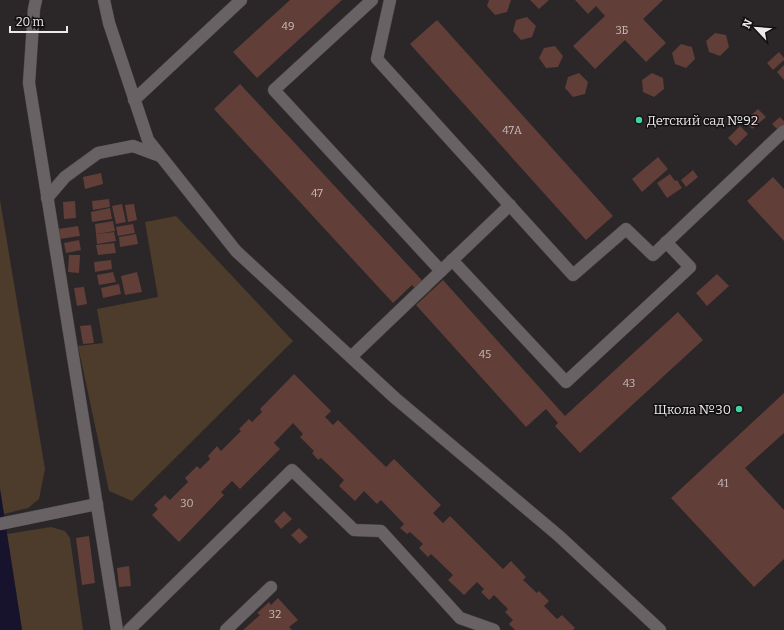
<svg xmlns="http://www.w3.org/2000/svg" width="784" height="630" font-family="Bitter,serif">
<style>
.green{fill:#4d3c2c}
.water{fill:#18132d}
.building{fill:#613e38}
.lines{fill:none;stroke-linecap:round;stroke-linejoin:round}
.minor-casing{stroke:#484345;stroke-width:13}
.minor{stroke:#686264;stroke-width:12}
.poi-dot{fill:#42d4a0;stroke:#121011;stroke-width:1.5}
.labels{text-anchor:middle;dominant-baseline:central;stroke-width:3;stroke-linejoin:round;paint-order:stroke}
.number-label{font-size:11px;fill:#c9bebe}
.poi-label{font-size:13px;fill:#ece9ea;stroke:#121011;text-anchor:start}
</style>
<rect width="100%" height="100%" fill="#2b2628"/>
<g class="green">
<polygon points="0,200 45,469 39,499 28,508 4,514 0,489"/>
<polygon points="176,216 293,341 132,501 109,491 78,346 103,343 97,309 158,297 145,222"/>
<polygon points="51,527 65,531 70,538 83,630 22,630 7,534"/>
</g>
<polygon class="water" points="0,489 22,630 0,630"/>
<g class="building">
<polygon points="290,0 342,0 257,78 233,52"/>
<polygon points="489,0 511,0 507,12 495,15 487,6"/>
<polygon points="530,0 549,0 539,9"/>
<polygon points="575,0 663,0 643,19 666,43 646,62 625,40 595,69 573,46 605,16 596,6 588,14"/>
<polygon points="527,17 536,26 532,37 521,40 513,31 516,20"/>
<polygon points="437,20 613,216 586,240 410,44"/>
<polygon points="715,33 726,35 729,47 720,56 709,52 706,41"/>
<polygon points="681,44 692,47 695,59 686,68 675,64 672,53"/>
<polygon points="555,46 563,56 558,67 546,68 539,58 544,48"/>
<polygon points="779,52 784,58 784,60 773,70 767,63"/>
<polygon points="784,65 784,80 777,72"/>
<polygon points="579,73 588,82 585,94 573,97 565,88 568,77"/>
<polygon points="652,73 663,78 664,89 654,97 643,92 642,80"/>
<polygon points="240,84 431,290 423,297 412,285 393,303 214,109"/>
<polygon points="758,109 766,117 752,129 745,121"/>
<polygon points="780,117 784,121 784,127 779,131 772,124"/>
<polygon points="740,126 748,134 736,146 728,138"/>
<polygon points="658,157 668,169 642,192 632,179"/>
<polygon points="693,170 698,177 686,187 681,180"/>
<polygon points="101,173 103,184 85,189 83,177"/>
<polygon points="670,174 675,181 677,180 682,188 667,198 657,183"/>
<polygon points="773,177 784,189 784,241 747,201"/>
<polygon points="109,199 110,207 93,210 92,201"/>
<polygon points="75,201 76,218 64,219 63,202"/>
<polygon points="122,204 126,222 116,224 112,206"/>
<polygon points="134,204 137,220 128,222 125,205"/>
<polygon points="110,208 112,219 92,222 91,212"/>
<polygon points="113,221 115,231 96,234 95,224"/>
<polygon points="133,224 135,233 118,236 116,227"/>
<polygon points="78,226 80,236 60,239 58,229"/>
<polygon points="114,232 116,241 97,244 96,234"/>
<polygon points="136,234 138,244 120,247 119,237"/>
<polygon points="79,240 81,250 66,253 64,243"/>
<polygon points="114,243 116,253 98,255 96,245"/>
<polygon points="69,255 80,255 79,273 68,272"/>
<polygon points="111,260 112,269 95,272 94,262"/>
<polygon points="113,272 116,282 99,285 97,275"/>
<polygon points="137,272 142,292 125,295 121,276"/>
<polygon points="717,274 729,286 707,306 696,293"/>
<polygon points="443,280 565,416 678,312 703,340 580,453 555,426 558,423 546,409 526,427 416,305"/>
<polygon points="119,284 121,294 103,298 101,288"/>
<polygon points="84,287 87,304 77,306 74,288"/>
<polygon points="91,325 94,343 83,344 80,326"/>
<polygon points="294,374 331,411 325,417 333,425 338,420 386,467 394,459 441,505 433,513 443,523 450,516 503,569 511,561 526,577 523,580 537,593 539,591 549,601 544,606 557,619 562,615 575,628 573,630 515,630 509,624 513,620 505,612 508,609 494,595 489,600 481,592 484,589 477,582 464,595 448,580 453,575 431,554 428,557 419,548 423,544 410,532 407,534 400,528 404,524 381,500 377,504 364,491 355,501 339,486 344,480 321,458 318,460 312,453 314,451 300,437 303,434 293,423 274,443 280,449 240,489 232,481 221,492 224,495 179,542 152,515 158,509 154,505 165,495 170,500 188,482 185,478 197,466 200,469 210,459 208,456 217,446 221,451 241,431 239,429 249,419 252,422 262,412 260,409"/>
<polygon points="784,393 784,433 745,468 784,510 784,559 754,587 671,498"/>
<polygon points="284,511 292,519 281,529 274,521"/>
<polygon points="299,528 308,537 300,544 291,535"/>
<polygon points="89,536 95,583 82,585 76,538"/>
<polygon points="129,566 131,586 119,587 117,568"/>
<polygon points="278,598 298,620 289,627 292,630 243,630 260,615 257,613 269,602 271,605"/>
</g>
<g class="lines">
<defs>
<g id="minor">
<polyline points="36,0 34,9 29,83 117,630"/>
<polyline points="104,0 109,23 148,140 236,251 395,398 559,536 660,630"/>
<polyline points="372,0 274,90 441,271"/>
<polyline points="390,0 377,59 573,275 626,229 653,255 784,131"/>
<polyline points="134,100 241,0"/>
<polyline points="47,198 65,177 98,153 133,146 160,156"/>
<polyline points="452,260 566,382 690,267 666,242"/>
<polyline points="351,357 510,205"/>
<polyline points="0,524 97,504"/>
<polyline points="129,630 292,470 354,530 381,531 460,618 494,630"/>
<polyline points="226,630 271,587"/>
</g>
</defs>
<use href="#minor" class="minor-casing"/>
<use href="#minor" class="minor"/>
</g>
<g class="poi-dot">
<circle cx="639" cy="120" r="4"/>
<circle cx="739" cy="409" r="4"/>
</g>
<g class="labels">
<g class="number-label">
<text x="288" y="26">49</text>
<text x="622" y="30">3Б</text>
<text x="512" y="130">47А</text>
<text x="317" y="193">47</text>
<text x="485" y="354">45</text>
<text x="629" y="383">43</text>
<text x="723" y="483">41</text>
<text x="187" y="503">30</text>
<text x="275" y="614">32</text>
</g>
<g class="poi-label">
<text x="647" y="120">Детский сад №92</text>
<text x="731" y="409" text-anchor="end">Щкола №30</text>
</g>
</g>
<g transform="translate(756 28) rotate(296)" stroke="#121011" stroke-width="3" paint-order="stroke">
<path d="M0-3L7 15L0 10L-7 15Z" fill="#ece9ea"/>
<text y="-6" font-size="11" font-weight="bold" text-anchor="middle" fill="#ece9ea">N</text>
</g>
<path d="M10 26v6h57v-6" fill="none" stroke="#ece9ea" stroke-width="2"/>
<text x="16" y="26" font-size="12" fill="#ece9ea" stroke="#121011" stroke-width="3" paint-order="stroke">20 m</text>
</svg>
